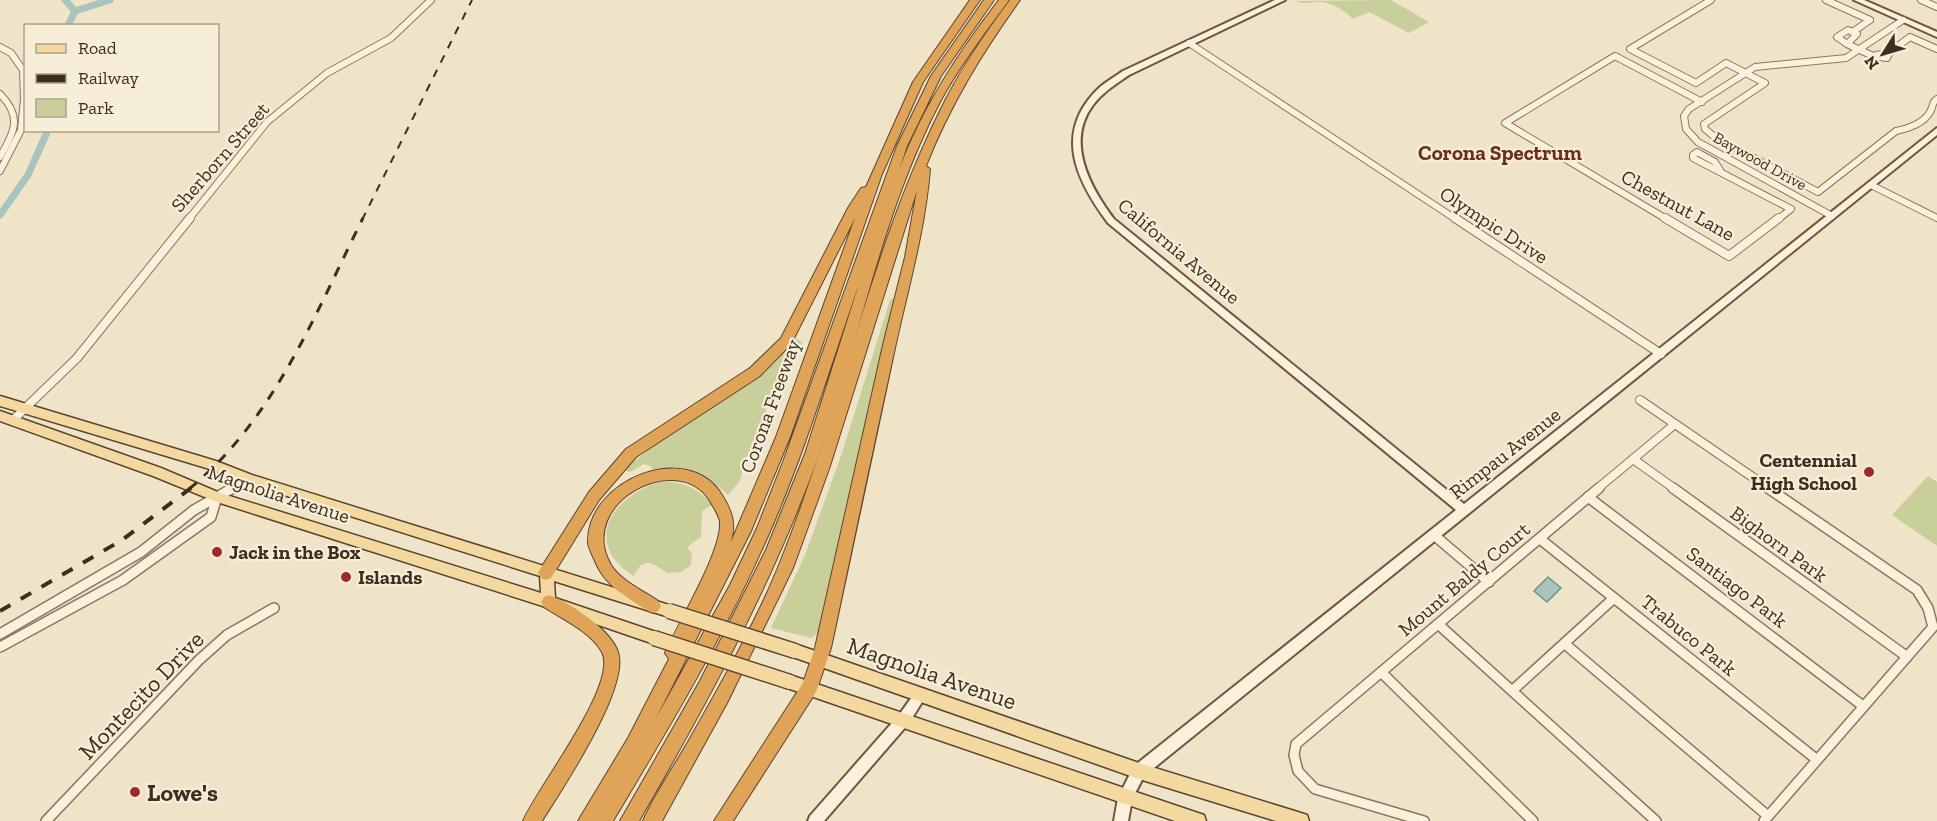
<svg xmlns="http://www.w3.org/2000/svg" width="1937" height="821" font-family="'Zilla Slab',serif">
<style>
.green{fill:#c9cf9b}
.water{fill:#a9c4bc;stroke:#6f938a;stroke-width:1.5}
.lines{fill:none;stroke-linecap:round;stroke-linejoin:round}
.canal{stroke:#a9c4bc;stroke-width:7}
.street-far2-casing{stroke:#8d765c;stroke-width:8}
.street-far1-casing{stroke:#8d765c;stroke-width:10}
.street-casing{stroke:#8d765c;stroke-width:12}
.secondary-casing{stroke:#6f573f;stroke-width:4}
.primary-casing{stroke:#5b4430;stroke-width:3}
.highway-casing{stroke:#5b4430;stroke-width:2}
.street-far2{stroke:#faf1dc;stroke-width:6}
.street-far1{stroke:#faf1dc;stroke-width:8}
.street{stroke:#faf1dc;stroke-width:9}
.secondary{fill:#faf1dc;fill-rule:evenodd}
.primary{fill:#f3d9a0;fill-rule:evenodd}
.highway{fill:#e0a458;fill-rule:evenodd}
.rail-far2{stroke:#3d2e20;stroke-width:2;stroke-dasharray:8 8;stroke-linecap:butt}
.rail-far1{stroke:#3d2e20;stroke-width:3;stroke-dasharray:10 10;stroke-linecap:butt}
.rail{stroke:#3d2e20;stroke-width:4;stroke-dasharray:12 12;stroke-linecap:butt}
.primary-bridge-casing{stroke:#5b4430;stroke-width:17;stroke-linecap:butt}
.primary-bridge{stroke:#f3d9a0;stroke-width:14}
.poi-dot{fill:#9e2a2b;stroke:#f7eed8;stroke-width:2}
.labels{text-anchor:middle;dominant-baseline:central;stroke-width:4.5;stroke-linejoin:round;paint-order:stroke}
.far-street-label{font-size:16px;fill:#3d2e20;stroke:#f7eed8}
.street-label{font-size:20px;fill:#3d2e20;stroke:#f7eed8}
.poi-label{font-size:20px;font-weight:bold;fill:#3d2e20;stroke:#f7eed8;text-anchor:start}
.neighbourhood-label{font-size:21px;font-weight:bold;fill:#6b2e1e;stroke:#f7eed8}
.near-street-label{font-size:24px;fill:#3d2e20;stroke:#f7eed8}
.near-poi-label{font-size:24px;font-weight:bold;fill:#3d2e20;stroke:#f7eed8;text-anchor:start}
</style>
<rect width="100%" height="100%" fill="#f0e4c8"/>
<g class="green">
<path d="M1391 0 1429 22 1409 33 1369 12 1353 19C1344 10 1332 2 1319 2 1309 2 1305 5 1296 1Z"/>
<polygon points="892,298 895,301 819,632 811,638 771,628 805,555 841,456 890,300"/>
<path d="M793 337 802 342 800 350H797L792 361 784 371 781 386 772 396 766 409 764 427 745 460 740 481 728 495C703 472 687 466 652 470V467L644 464 630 472 623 470Z"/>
<polygon points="1928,476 1937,482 1937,546 1892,515"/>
<path d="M660 482C683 481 697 487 712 505L702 511 701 537 687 547 692 554 691 565 681 572 668 573C655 566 644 553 634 576 581 543 612 496 660 482Z"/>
</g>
<polygon class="water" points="1548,577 1561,588 1547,602 1534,591"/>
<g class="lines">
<g class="canal">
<polyline points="65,0 75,11 68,26"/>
<polyline points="75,11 110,0"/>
<polyline points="0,215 28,175 48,130"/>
</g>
<defs>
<g id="street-far2">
<path d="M1711 0 1630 49 1696 83 1726 63 1765 83 1704 124 1705 129 1716 138 1818 192 1896 131C1908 129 1924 123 1930 112 1934 106 1931 103 1937 99"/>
<polyline points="1826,0 1870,20 1854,31"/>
<polyline points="1921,0 1937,7"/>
<polygon points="1848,30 1857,34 1847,44 1837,37"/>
<polyline points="1189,43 1457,220"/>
<polyline points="1847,44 1873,56"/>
<polyline points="0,47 11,53 23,70 24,99 21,130 0,171"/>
<polygon points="1890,52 1887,58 1873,56"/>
<polyline points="1890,52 1910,37 1937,49"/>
<path d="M0 94C23 117 14 132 0 157"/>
<polyline points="1720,170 1715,162 1697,152 1693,155 1693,158 1791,209 1777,220"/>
<polyline points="1871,185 1937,218"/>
<polyline points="1832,216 1698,142 1686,129 1684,116 1689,109 1755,67 1846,58 1903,20"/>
<polyline points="188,220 267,122 327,73 391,38 431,0"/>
<polyline points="1668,220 1505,123 1615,56 1702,102"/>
</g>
<g id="street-far1">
<polyline points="1455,218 1661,354"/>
<polyline points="1665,218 1729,256 1779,218"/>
<polyline points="1640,400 1770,489"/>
<polyline points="13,420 77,358 190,218"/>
<polyline points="1633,459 1675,489"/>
<polyline points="230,489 249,479"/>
<polyline points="1597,489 1675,424"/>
</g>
<g id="street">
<polyline points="1673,488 1906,656"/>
<polyline points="1588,497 1863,706"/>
<polyline points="1434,535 1489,582"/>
<polyline points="1540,539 1816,759"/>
<polyline points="1438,624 1656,821"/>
<polyline points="0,634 141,552 194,510 233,488"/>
<polyline points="1565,644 1768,816"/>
<polyline points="0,647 123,580 211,517 217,497"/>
<polyline points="1382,673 1533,821"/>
<polyline points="1513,690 1614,598"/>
<polyline points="46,821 199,660 227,635 274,608"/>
<polyline points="1424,821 1315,789 1298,771 1294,755 1296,744 1599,488"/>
<polyline points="1764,821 1933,627 1928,608 1917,590 1768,488"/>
</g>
<g id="secondary">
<path d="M1275 0H1285L1129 75C1116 84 1103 92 1093 105 1065 142 1090 187 1114 219L1464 504 1937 128V135L1144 776 1132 799 1128 821H1114L1118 798 1134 766 1456 510 1108 223C1075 179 1053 131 1100 87 1107 81 1116 76 1123 71Z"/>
<polygon points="1854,0 1864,0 1937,32 1937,37"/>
<polygon points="921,688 925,690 927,694 909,723 824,821 808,821 810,816 899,715 917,690"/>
</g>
<g id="primary">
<polygon points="0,396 216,461 252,475 669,605 674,607 676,611 674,615 669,617 554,581 555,598 659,633 661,638 659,643 654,644 549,608 217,502 153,476 0,421 0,411 161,468 220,493 541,593 540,576 249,484 213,470 0,406"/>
<polygon points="795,644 1139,763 1301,813 1307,815 1309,821 1276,821 1139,779 790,656 788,651 790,646"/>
<polygon points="790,675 1198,813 1204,815 1206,821 1175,821 790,689 785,687 783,682 785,677"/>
</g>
<g id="highway">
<path d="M970 0H980L923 82 882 174 790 437 751 531 655 720 730 585 757 528 783 462 897 146 931 76 984 0H994L941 76 907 146 899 170C923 107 958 53 999 0H1009C984 34 960 65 940 102 882 212 860 338 819 454 773 583 707 703 639 821H620L700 681 766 550 805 454 860 281C831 363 806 449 771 529 727 631 670 726 613 821H578L628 738 669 659 665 653C678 623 722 552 720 522 719 515 714 508 710 501 679 449 575 502 611 565 621 581 644 591 658 601L661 606 658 611 653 613C641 608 629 598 618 591 606 581 600 573 594 559 592 554 588 547 588 542 587 480 688 439 722 495 732 511 736 523 731 542L776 437 855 218 791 344 760 376 636 457 599 500 551 578 546 580 541 578 538 573 541 568 589 492 626 449 750 368 781 338 848 208 861 188 866 187 913 82Z"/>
<path d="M1010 0H1020C982 53 950 105 926 166L930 169C925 231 908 288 895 348 873 448 852 548 831 648L816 692 733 821H714L803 683 815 648 883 345 905 257 917 190 829 469 793 568 727 703 662 821H643C655 794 673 768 688 742 720 685 757 621 781 560 840 413 869 254 940 111 959 71 984 35 1010 0Z"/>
<path d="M549 595C571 603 611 630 618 652 630 688 562 789 542 821H523C537 788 619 684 602 652 590 631 562 619 544 607L541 602 544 597Z"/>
</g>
</defs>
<use href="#street-far2" class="street-far2-casing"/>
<use href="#street-far1" class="street-far1-casing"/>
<use href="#street" class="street-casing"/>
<use href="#secondary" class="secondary-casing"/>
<use href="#primary" class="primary-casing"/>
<use href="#highway" class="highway-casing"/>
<use href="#street-far2" class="street-far2"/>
<use href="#street-far1" class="street-far1"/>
<use href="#street" class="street"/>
<use href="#secondary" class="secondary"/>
<use href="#primary" class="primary"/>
<use href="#highway" class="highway"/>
<polyline class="rail-far2" points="362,220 472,0"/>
<path class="rail-far1" d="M189 489C274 420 315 314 363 218"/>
<polyline class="rail" points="0,611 122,540 191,488"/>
<defs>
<g id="primary-bridge">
<polyline points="669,611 795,651"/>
<polyline points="654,638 790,682"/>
</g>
</defs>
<use href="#primary-bridge" class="primary-bridge-casing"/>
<use href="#primary-bridge" class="primary-bridge"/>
</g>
<g class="poi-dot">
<circle cx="1869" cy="472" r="6"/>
<circle cx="217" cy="552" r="6"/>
<circle cx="346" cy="577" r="6"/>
<circle cx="135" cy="792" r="6"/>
</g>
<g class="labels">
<g class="far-street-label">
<text transform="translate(1760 161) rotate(29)">Baywood Drive</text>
</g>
<g class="street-label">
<text transform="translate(220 157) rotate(-49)">Sherborn Street</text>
<text transform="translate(1678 205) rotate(29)">Chestnut Lane</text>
<text transform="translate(1494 225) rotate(33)">Olympic Drive</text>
<text transform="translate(1179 251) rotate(40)">California Avenue</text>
<text transform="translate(770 406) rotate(-70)">Corona Freeway</text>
<text transform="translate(1505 453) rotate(-38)">Rimpau Avenue</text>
<text transform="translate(279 494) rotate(18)">Magnolia Avenue</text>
<text transform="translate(1779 544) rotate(36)">Bighorn Park</text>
<text transform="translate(1464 579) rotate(-40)">Mount Baldy Court</text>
<text transform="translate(1737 587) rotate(37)">Santiago Park</text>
<text transform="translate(1689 635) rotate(39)">Trabuco Park</text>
</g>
<g class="poi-label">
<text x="1857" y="460" text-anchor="end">Centennial<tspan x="1857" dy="23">High School</tspan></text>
<text x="229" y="552">Jack in the Box</text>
<text x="358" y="577">Islands</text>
</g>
<g class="neighbourhood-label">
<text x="1500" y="152">Corona Spectrum</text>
</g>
<g class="near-street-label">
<text transform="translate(932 673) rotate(19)">Magnolia Avenue</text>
<text transform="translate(141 695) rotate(-46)">Montecito Drive</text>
</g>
<g class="near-poi-label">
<text x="147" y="792">Lowe's</text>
</g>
</g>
<rect x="24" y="24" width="195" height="108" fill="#f7eed8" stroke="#ada18e" stroke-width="1.5"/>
<rect x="36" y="44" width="30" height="9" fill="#f3d9a0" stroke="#ada18e" stroke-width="1.5"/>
<text x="78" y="54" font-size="18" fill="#3d2e20">Road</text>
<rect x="36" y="74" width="30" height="9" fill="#3d2e20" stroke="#ada18e" stroke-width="1.5"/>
<text x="78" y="84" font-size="18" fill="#3d2e20">Railway</text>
<rect x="36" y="99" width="30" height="18" fill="#c9cf9b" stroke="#ada18e" stroke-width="1.5"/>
<text x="78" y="114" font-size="18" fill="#3d2e20">Park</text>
<g transform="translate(1883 54) rotate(233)" stroke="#f7eed8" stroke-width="4.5" paint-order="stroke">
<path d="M0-4.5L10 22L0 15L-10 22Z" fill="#3d2e20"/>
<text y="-9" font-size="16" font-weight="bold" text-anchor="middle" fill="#3d2e20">N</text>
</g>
</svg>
